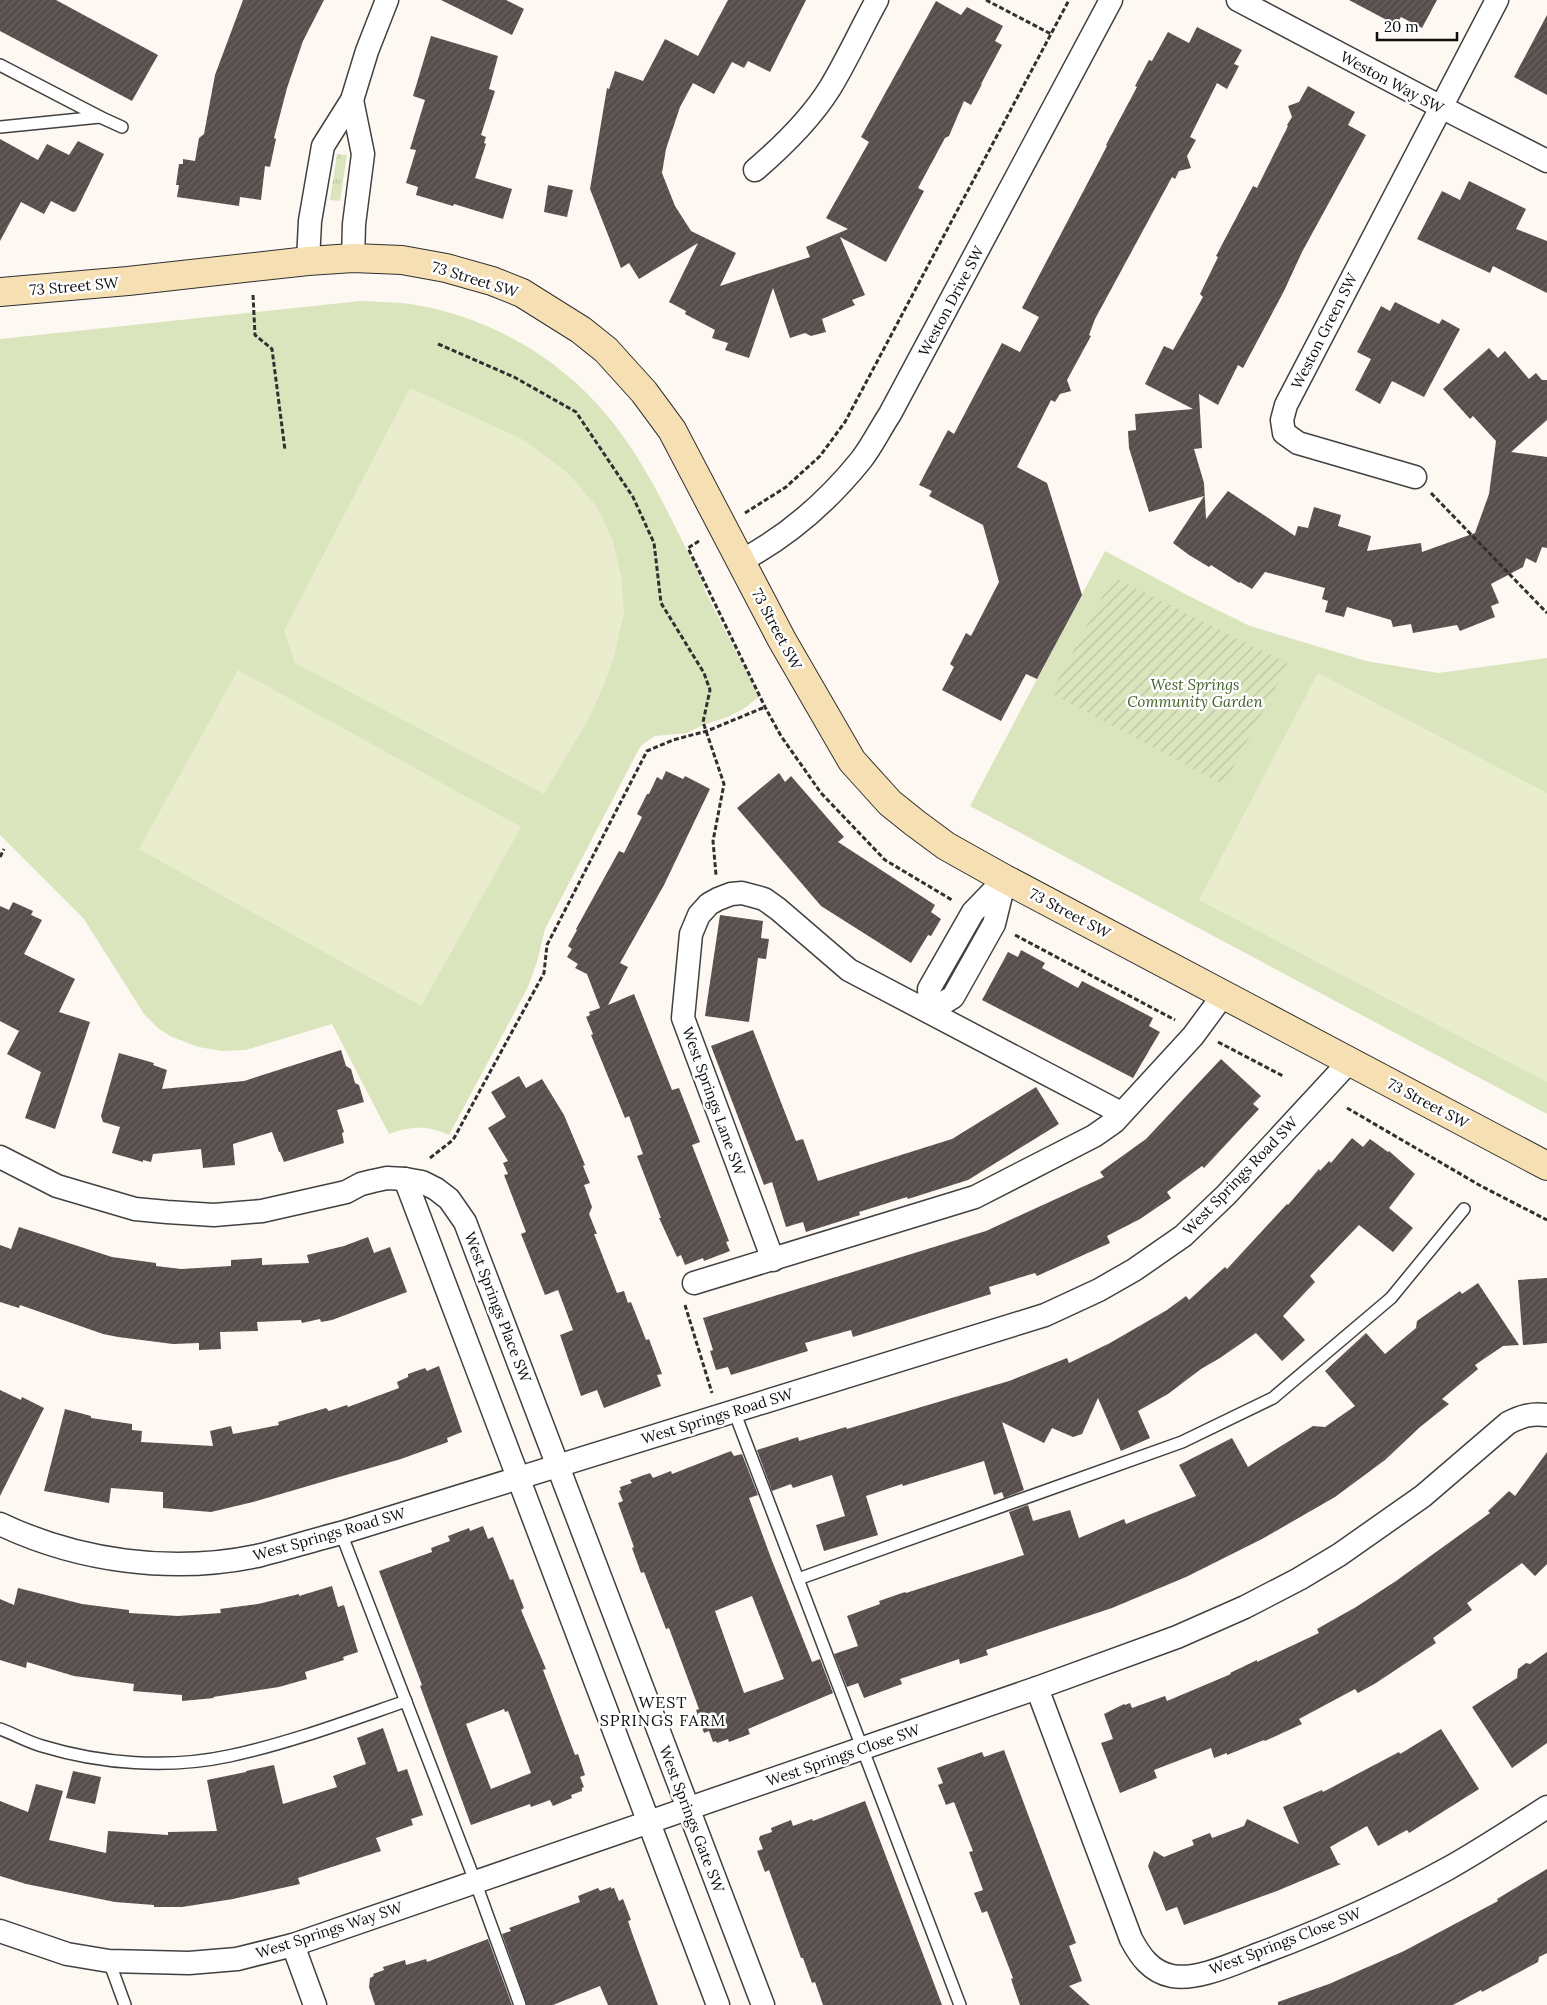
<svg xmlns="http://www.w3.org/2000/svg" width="1547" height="2005" font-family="Lora,serif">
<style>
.grass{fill:url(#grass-tufts)}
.park{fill:#dae5be}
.garden{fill:url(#garden-furrows)}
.pitch{fill:#e9edce}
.building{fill:url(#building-hatch);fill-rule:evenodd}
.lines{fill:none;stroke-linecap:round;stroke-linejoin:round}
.lane-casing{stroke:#414141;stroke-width:14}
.street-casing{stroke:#414141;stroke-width:25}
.secondary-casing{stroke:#303030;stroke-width:30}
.path{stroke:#303030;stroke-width:3;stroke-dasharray:5 2.5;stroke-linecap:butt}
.lane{stroke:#fff;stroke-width:11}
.street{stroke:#fff;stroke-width:22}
.secondary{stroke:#f6e0b3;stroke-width:28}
.labels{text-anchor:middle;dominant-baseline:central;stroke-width:5;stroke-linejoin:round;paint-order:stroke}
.street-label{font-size:15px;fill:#0e0e0e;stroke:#fff}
.park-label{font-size:15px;font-style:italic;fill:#3e5f25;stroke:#fff}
.neighbourhood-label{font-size:16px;letter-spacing:1px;fill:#0e0e0e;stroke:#fff}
</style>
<defs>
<pattern id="grass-tufts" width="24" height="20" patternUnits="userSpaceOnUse" patternTransform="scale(1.25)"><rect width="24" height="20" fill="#dae5be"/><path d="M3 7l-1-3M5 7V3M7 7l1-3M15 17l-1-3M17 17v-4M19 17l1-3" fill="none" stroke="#bac3a2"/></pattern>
<pattern id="garden-furrows" width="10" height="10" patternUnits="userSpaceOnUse" patternTransform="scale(1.25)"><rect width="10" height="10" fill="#dae5be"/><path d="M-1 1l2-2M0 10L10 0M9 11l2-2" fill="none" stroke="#bac3a2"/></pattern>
<pattern id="building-hatch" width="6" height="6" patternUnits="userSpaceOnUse" patternTransform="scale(1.25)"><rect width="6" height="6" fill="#564d4c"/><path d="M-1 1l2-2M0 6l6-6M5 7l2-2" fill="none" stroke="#696261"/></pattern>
</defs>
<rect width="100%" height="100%" fill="#fdf8f1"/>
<polygon class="grass" points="337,154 347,155 340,201 330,200"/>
<g class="park">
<path d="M361 301C377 302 394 302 410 304 496 317 576 367 625 439 656 483 678 534 703 582L705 591 759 697 743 709 728 717 703 725 687 733 655 736 643 744 639 749 545 929 537 962 527 989 449 1135C428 1125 409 1126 389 1134L332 1024 246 1050 223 1051 198 1047 170 1036 158 1028 144 1014 84 919 0 835V339Z"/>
<polygon points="1105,551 1189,596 1250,626 1366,661 1438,673 1547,658 1547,1114 970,806"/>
</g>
<polygon class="garden" points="1113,577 1288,664 1224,785 1051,693"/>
<g class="pitch">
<polygon points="410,388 520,438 567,472 597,507 613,541 621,576 624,612 614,657 601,692 588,720 544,794 295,663 284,631"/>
<polygon points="238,670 521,827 421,1006 139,849"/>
<polygon points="1318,673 1547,793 1547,1082 1199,900"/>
</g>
<g class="building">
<polygon points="0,0 56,0 158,55 132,101 0,31"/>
<polygon points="243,0 324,0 303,41 287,88 274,138 276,139 270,167 265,166 261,200 240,197 239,206 177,197 179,185 176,185 179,164 183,164 183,159 195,161 199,138 204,134 215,75"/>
<polygon points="441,0 506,0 524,9 512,35"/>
<polygon points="728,0 806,0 770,72 748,61 744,68 732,62 714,94 693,83 680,107 666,149 662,173 675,206 691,231 736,253 720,286 810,257 806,247 848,229 826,218 869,142 861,137 936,1 961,15 967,7 1003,26 995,41 1002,45 981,84 982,84 971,105 964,101 949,136 945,138 918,188 924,191 886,262 840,237 865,295 852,300 855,305 822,319 826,332 811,336 805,333 790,338 773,288 749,358 725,350 728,343 712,338 715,330 685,314 686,311 669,302 698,243 639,279 629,263 621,268 590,189 607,88 609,89 615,71 643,81 665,39 698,56"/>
<polygon points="1349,0 1437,0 1422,28 1401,17 1396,25"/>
<polygon points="1547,15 1547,95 1514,77"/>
<polygon points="1197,27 1242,50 1234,64 1239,66 1227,89 1217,83 1190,137 1196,140 1187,156 1191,168 1179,171 1175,179 1172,177 1095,319 1089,335 1091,336 1067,380 1071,391 1060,394 1055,402 1051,400 1017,467 1047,483 1082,595 1037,679 1026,674 1001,721 942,690 954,667 950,664 966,633 971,636 999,582 983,525 929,496 932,491 919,485 948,430 954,434 1002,343 1020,352 1039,317 1022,308 1107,146 1106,145 1137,87 1135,86 1149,60 1152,61 1168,32 1189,43"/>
<polygon points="431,36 498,56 489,89 495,91 481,135 486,137 484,143 486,144 475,178 512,189 503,219 454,204 453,206 416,195 418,187 406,183 416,150 410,149 425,100 413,96"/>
<polygon points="1308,86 1355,112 1348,125 1366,135 1302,252 1284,291 1243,368 1238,365 1218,405 1199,394 1202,448 1194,449 1204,483 1206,519 1228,491 1295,536 1298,526 1308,528 1314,507 1341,515 1338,526 1371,536 1367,551 1421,543 1422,552 1475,533 1489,494 1496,441 1473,416 1470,419 1443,389 1489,348 1498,358 1505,351 1529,379 1536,373 1542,380 1547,380 1547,420 1511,452 1547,457 1547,548 1542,547 1536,563 1526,558 1523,567 1491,584 1499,603 1491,606 1495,617 1460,631 1457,625 1413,633 1411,624 1393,627 1391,620 1347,607 1344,617 1325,612 1328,601 1322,599 1325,588 1265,572 1252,589 1240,582 1239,583 1211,565 1209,567 1189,555 1173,543 1204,496 1149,512 1129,448 1128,431 1136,430 1135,414 1193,409 1145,384 1164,346 1173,350 1203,297 1200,294 1218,257 1216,256 1253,186 1257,188 1288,126 1287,125 1292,117 1288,106 1299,102"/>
<polygon points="0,139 38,160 47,144 69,155 78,141 104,154 76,211 73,212 51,201 44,214 21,202 0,241"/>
<polygon points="1469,181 1526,209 1516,229 1547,241 1547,293 1493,266 1490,273 1417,239 1442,191 1460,200"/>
<polygon points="548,185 573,190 567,217 544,212"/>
<polygon points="1395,302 1439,324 1442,319 1460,329 1424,397 1392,381 1380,404 1355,390 1371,359 1357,352 1381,306 1390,311"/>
<polygon points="666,771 683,779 685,776 710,789 664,885 620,963 628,967 608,1005 634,994 672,1090 679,1088 700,1142 692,1145 729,1241 726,1242 730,1251 704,1261 703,1258 685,1265 681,1255 677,1257 659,1218 661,1218 637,1156 643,1154 629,1116 625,1118 591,1035 593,1034 586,1017 590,1015 589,1012 600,1008 587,974 575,968 578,964 567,957 572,949 568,946 577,930 576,929 619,851 624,853 642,817 637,814 647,794 649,794 657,777 662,780"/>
<polygon points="779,773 785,782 791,776 844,837 838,842 935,905 931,912 941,919 931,936 928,935 911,963 821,906 737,808"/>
<polygon points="13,902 33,911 31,915 42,920 24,954 75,979 59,1012 90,1022 55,1129 25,1118 41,1072 7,1054 19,1031 0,1021 0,906 9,910"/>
<polygon points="720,915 763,921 761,938 769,939 766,959 758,958 749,1022 705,1016"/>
<polygon points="1021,950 1045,963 1042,968 1078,988 1082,981 1153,1018 1149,1026 1160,1032 1133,1078 982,1000 1008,952 1018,957"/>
<polygon points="753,1030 796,1141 803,1139 818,1181 952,1139 1036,1087 1059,1124 968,1180 908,1199 907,1197 859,1212 860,1215 806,1232 803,1222 786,1227 772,1182 764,1185 711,1046"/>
<polygon points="341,1050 346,1066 351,1069 355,1083 359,1085 364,1102 337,1110 344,1132 342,1133 344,1143 284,1162 280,1152 279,1152 272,1132 233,1144 235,1165 203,1168 201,1149 153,1154 151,1162 143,1160 143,1162 112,1153 120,1127 103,1122 101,1116 119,1053 154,1063 153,1065 167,1070 162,1089 244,1081"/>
<polygon points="1221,1059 1261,1096 1253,1104 1259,1109 1204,1168 1202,1166 1167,1192 1171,1198 1140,1219 1107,1236 1110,1243 1037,1276 1035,1273 989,1287 991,1294 853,1337 851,1330 805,1343 808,1351 731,1375 728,1367 716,1370 710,1351 713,1350 703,1318 986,1231 1104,1177 1100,1172 1146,1139"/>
<polygon points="519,1076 526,1088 542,1079 564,1115 585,1165 583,1166 590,1183 584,1185 592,1207 589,1214 597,1234 594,1234 617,1293 624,1291 628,1303 631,1302 646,1340 649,1339 662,1374 657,1375 661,1386 604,1408 597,1390 581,1396 560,1335 573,1330 558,1290 545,1295 521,1234 526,1232 504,1175 508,1174 503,1163 508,1161 488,1128 506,1117 491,1092"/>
<polygon points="1352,1138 1363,1147 1370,1139 1388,1152 1389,1151 1415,1174 1389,1208 1413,1228 1393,1252 1359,1225 1310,1276 1315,1282 1283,1316 1305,1340 1282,1361 1256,1333 1220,1358 1201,1369 1168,1394 1138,1411 1150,1438 1121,1451 1098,1398 1082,1434 1073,1437 1052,1428 1044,1443 1002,1422 1024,1490 1004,1498 1002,1492 994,1495 984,1461 903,1486 902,1484 866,1496 878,1535 824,1551 816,1525 845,1516 832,1475 793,1488 791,1484 772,1491 757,1450 798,1437 799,1441 846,1427 847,1429 1009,1381 1067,1358 1069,1363 1110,1343 1167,1310 1186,1296 1189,1300 1225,1267 1227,1269 1287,1204 1288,1205 1319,1169 1320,1171 1329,1161 1331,1163"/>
<polygon points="19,1227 112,1257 156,1263 156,1266 181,1269 231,1266 231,1260 262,1258 262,1265 309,1263 307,1255 344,1246 368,1237 374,1253 390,1247 407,1292 332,1320 321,1322 320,1319 302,1323 301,1320 257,1322 258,1331 220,1332 221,1349 199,1350 199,1343 173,1344 118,1337 103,1334 20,1305 19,1308 0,1302 0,1245 11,1249"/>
<polygon points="1547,1278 1547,1343 1523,1345 1518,1280"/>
<polygon points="1478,1283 1519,1345 1503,1346 1475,1365 1478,1369 1442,1399 1449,1404 1420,1427 1385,1460 1335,1497 1262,1539 1186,1577 1112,1608 986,1650 988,1655 960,1664 959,1659 900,1679 902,1684 864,1698 858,1683 847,1687 834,1654 858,1646 847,1616 880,1604 879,1601 905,1592 906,1593 1024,1555 1009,1512 1028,1505 1033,1521 1070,1510 1079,1538 1124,1519 1126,1524 1196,1496 1179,1465 1232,1438 1248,1467 1313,1426 1325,1427 1355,1406 1325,1371 1366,1333 1385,1354 1416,1328 1417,1321 1424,1316 1460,1291 1462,1294"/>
<polygon points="439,1366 462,1432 447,1438 448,1442 401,1459 253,1502 211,1512 163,1508 163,1492 111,1488 109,1503 44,1491 65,1409 91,1416 91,1418 132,1424 132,1430 142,1431 141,1442 213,1446 210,1431 231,1426 233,1434 279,1425 278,1422 326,1408 329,1411 347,1405 348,1407 399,1388 397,1382 408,1377 408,1374 425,1368 427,1371"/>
<polygon points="0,1390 21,1400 22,1397 44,1408 0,1496"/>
<path d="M731 1451 734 1456 742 1454 758 1495 749 1498 771 1558 812 1662 820 1659 833 1693 748 1729 750 1734 729 1742 728 1739 717 1743 716 1741 713 1742 709 1731 704 1733 696 1710 699 1709 669 1628 666 1629 644 1572 641 1573 632 1548 634 1547 618 1503 623 1501 619 1491 621 1490 620 1487 632 1483 630 1480 650 1473 653 1478 671 1471 672 1474ZM752 1596 784 1679 744 1693 715 1611Z"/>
<polygon points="1547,1452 1547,1564 1535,1576 1522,1563 1467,1603 1472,1610 1433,1638 1436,1643 1376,1683 1358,1693 1355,1689 1299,1719 1302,1724 1265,1741 1264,1740 1227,1755 1227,1753 1214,1758 1211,1748 1154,1770 1157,1778 1120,1793 1101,1743 1113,1739 1104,1714 1124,1704 1125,1705 1130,1703 1132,1708 1165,1696 1167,1701 1231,1674 1230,1673 1257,1660 1257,1662 1319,1633 1317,1629 1356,1607 1396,1581 1490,1513 1488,1511 1509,1491 1515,1496"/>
<path d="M483 1526 488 1539 493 1537 510 1580 513 1579 524 1608 521 1610 546 1669 543 1670 575 1755 578 1754 585 1775 580 1777 584 1787 582 1788V1791L571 1795 572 1798 553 1806 550 1800 531 1807 530 1804 471 1825 420 1686 422 1685 379 1571 432 1552 431 1548 450 1541 448 1536 469 1528 470 1531ZM504 1709 505 1712 508 1711 531 1773 491 1789 466 1724Z"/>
<polygon points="332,1586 338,1607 344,1605 358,1652 343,1657 344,1660 305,1672 307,1679 279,1687 213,1697 214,1698 182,1701 182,1695 133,1691 134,1684 74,1676 27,1662 26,1668 0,1660 0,1599 14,1605 18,1588 82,1604 129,1610 129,1613 178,1616 221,1613 220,1609 258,1604 299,1594 299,1596"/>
<polygon points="1547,1652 1547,1743 1512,1768 1472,1707 1517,1678 1518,1669 1526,1663 1530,1664"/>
<polygon points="383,1728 398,1772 407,1769 423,1815 411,1819 413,1825 376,1838 381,1851 298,1878 300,1884 233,1899 182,1907 154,1907 154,1905 115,1902 26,1884 0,1876 0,1801 28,1812 36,1784 63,1791 49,1840 106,1853 108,1831 168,1835 168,1832 217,1831 207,1780 246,1772 246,1771 274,1765 283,1804 337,1787 333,1776 366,1764 357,1738"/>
<polygon points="1441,1729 1479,1789 1409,1833 1407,1830 1378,1846 1367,1826 1330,1847 1338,1863 1341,1864 1277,1891 1184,1925 1177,1907 1166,1911 1148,1866 1154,1851 1164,1857 1194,1845 1192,1840 1210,1833 1212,1838 1244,1826 1247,1819 1299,1844 1283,1807 1322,1790 1323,1792 1399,1752 1400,1754"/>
<polygon points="1004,1750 1076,1943 1069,1946 1082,1981 1069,1986 1090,2005 1020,2005 1011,1979 1013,1978 987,1911 982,1913 974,1893 983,1890 969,1852 973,1851 954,1802 946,1805 938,1785 943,1783 937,1768 982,1752 984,1757"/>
<polygon points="73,1771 101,1777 95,1804 66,1798"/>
<polygon points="865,1801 918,1941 942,2005 823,2005 815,1982 812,1983 803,1958 801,1958 769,1870 765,1872 757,1851 763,1849 759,1839 760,1836 772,1832 771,1828 791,1820 793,1826 812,1819 813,1821"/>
<polygon points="1547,1869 1547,1953 1539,1957 1538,1962 1482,1992 1481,1990 1453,2005 1278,2005 1278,2002 1329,1984 1404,1951 1498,1901 1497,1899"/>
<polygon points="611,1887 611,1889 614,1888 619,1901 623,1899 631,1920 628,1921 632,1933 658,2005 608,2005 600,1986 553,2005 527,2005 502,1934 511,1931 509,1928 580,1902 578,1896 598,1888 600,1891"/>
<polygon points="488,1939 512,2005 375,2005 369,1987 370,1978 374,1976 373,1974 384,1970 383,1967 405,1960 406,1965 426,1959 427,1962"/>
</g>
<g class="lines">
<defs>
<g id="lane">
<polyline points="0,65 100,117 0,127"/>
<polyline points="100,117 122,127"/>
<polyline points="734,1411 960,2005"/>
<polyline points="341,1533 475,1881 520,2005"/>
<polyline points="798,1579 1182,1442 1273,1398 1391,1298 1464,1209"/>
<path d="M0 1729C14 1734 28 1742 42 1746 101 1764 168 1769 229 1756 290 1743 348 1721 406 1701"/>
<polyline points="109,1961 125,2005"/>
</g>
<g id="street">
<polyline points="1238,0 1441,107 1547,161"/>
<polyline points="352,100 363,154 354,224 353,258"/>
<path d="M755 170C783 146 810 120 830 88 847 60 861 29 877 0"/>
<polyline points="308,261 310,221 323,146 352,100 367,51 387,0"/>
<polyline points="1415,477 1298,443 1284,433 1282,420 1286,405 1497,0"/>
<path d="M741 561C788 536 828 501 861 460 872 446 880 429 890 414L1111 0"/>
<polygon points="1005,879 994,924 953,997 930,1011 929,989 973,912"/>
<polyline points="0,1157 57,1186 135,1209 167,1212 214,1215 262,1211 346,1192 361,1184 373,1181 387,1178 405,1179 422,1182 436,1189 449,1199 465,1222 763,2005"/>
<polyline points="405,1179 718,2005"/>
<polyline points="773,1260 683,1018 691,934 699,915 709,904 718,899 731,894 742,893 764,899 778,909 849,970 1121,1113"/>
<polyline points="694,1283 975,1197 1094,1136 1114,1122 1193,1036 1224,994"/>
<path d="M0 1524C78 1561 171 1574 257 1556 285 1549 313 1540 341 1533L1045 1315 1099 1290 1134 1270 1183 1236 1226 1195 1350 1061"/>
<path d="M1037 1688 1131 1939C1140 1956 1151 1972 1172 1976 1197 1981 1235 1963 1259 1954 1323 1930 1387 1902 1447 1869 1481 1850 1514 1828 1547 1807"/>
<path d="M0 1931 67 1954 109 1961 189 1963 237 1959 293 1945 1037 1688 1177 1637 1245 1607 1299 1579 1339 1555 1423 1496 1508 1423C1521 1416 1532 1413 1547 1415"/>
<polyline points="293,1945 315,2005"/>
</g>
<polyline id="secondary" points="0,292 128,281 308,261 353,258 402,260 446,268 492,281 522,293 581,330 606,350 644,392 672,430 782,640 852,761 890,803 915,823 946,846 1005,879 1547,1166"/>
</defs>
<use href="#lane" class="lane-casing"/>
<use href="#street" class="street-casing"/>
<use href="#secondary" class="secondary-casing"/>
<g class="path">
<polyline points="986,0 1051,34"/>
<polyline points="253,295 255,335 272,349 285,450"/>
<polyline points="438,344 514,377 576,412 633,497 654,543 661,603 704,673 710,690 703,722 724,784 713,841 716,875"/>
<polyline points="1431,493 1547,613"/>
<polyline points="745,513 786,487 820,456 845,422 1069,0"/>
<polyline points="699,541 688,548 765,707 781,736 821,793 885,860 952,900"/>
<polyline points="0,857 4,849"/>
<polyline points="1015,935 1175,1020"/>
<polyline points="1218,1042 1283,1076"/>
<polyline points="1347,1108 1481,1186 1547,1220"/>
<polyline points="430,1158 453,1140 544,973 547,945 647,751 673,740 707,731 765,707"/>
<polyline points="685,1305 712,1393"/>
</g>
<use href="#lane" class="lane"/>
<use href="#street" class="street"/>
<use href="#secondary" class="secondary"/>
</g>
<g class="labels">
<g class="street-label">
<text transform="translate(1392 82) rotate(28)">Weston Way SW</text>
<text transform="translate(475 279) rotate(17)">73 Street SW</text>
<text transform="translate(74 286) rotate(-5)">73 Street SW</text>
<text transform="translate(951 301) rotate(-62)">Weston Drive SW</text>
<text transform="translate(1324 331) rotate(-63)">Weston Green SW</text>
<text transform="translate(777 629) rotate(62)">73 Street SW</text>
<text transform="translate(1070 913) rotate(28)">73 Street SW</text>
<text transform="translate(714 1101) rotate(70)">West Springs Lane SW</text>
<text transform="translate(1428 1103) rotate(28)">73 Street SW</text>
<text transform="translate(1240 1176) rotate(-46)">West Springs Road SW</text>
<text transform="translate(498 1307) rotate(69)">West Springs Place SW</text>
<text transform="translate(717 1416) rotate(-17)">West Springs Road SW</text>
<text transform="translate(329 1534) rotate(-16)">West Springs Road SW</text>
<text transform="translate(843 1755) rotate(-19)">West Springs Close SW</text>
<text transform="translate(692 1819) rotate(69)">West Springs Gate SW</text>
<text transform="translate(329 1930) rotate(-18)">West Springs Way SW</text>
<text transform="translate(1285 1941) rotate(-21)">West Springs Close SW</text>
</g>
<g class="park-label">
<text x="1195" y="684">West Springs<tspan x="1195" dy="17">Community Garden</tspan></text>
</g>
<g class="neighbourhood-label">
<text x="663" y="1702">WEST<tspan x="663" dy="18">SPRINGS FARM</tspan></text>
</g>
</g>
<path d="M1377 32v8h80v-8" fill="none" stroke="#0e0e0e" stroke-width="2.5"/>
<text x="1384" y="32" font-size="15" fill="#0e0e0e" stroke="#ffffff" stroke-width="4" paint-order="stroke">20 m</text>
</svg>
